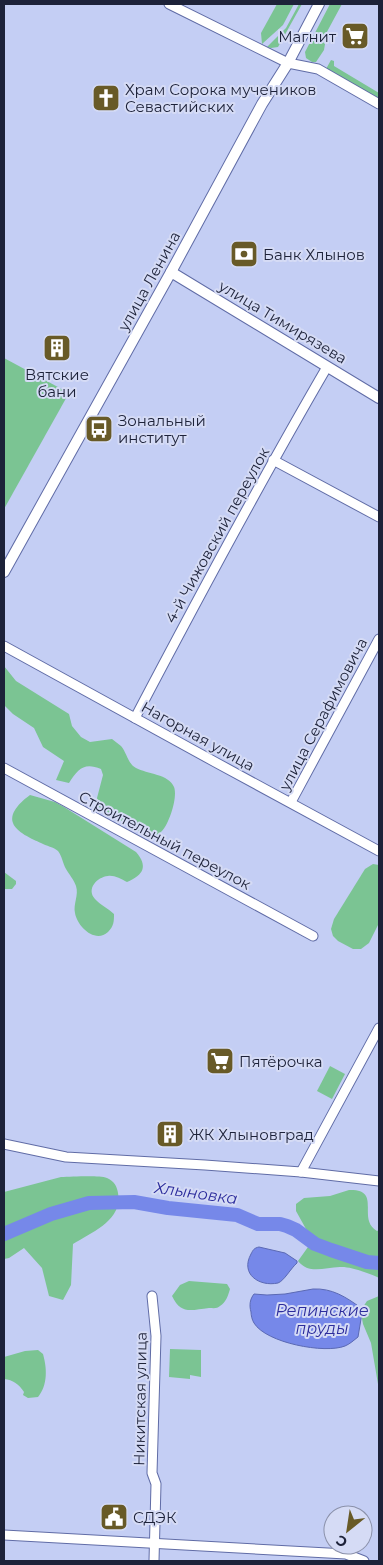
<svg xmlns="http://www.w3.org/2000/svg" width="383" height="1565" font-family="Montserrat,sans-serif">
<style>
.green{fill:#7bc493}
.water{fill:#7688e9;stroke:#5b69b4}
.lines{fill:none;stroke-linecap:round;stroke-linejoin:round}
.river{stroke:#7688e9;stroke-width:14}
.minor-casing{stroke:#606ca6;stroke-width:11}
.major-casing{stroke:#606ca6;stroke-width:12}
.minor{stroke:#fff;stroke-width:9}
.major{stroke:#fff;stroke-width:10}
.labels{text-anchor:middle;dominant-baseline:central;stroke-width:4;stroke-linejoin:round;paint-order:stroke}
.poi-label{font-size:15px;fill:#1d2239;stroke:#d5dbf5;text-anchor:start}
.street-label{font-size:15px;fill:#1d2239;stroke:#d5dbf5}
.water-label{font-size:16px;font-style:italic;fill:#2c2c9c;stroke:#d5dbf5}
</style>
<rect width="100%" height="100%" fill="#c4cef4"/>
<g class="green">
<polygon points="277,4 294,4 283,25 262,44 261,33"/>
<polygon points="299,4 302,4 278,47 271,48 267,47 286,28"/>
<polygon points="330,4 342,4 322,41 325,44 324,50 316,62 312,62 306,58 305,52"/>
<polygon points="331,60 334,61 334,66 379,93 379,99 326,69"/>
<polygon points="4,358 69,393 4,509"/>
<path d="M4 666 16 681 69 714 72 726 81 737 90 742 112 739C115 741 118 744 121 746 127 753 128 764 136 768 147 774 169 774 174 787 178 797 169 824 162 831 158 835 153 836 148 837L99 807 97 798 103 775 101 769C84 762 78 769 69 783L56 780 64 761 43 747 34 728 13 714 4 705Z"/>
<path d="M30 795 55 802 64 807 136 852C148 866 144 875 127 882 121 879 114 875 108 876 97 877 86 889 95 899 100 905 108 908 114 914 114 921 114 926 108 932 95 944 77 926 75 913 73 904 79 895 76 886 74 880 69 874 66 869 63 864 62 856 58 851 54 847 46 846 41 843 32 839 16 832 13 823 9 812 22 801 30 795Z"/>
<polygon points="373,864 379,865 379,923 369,943 361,949 353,949 338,941 333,936 331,929 334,919 365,869"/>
<polygon points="4,872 16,881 16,884 12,889 4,889"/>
<polygon points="330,1066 345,1074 332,1099 317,1091"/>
<path d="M61 1177C72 1177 98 1175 107 1178 114 1181 117 1186 118 1193 123 1220 92 1232 73 1244L71 1285 63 1300 49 1296 42 1268 24 1248 9 1258 4 1259V1192Z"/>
<path d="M349 1190C383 1189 356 1219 377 1231L379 1230V1278C371 1274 352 1267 342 1267 327 1266 310 1276 298 1261L308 1247 311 1238 296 1211V1204L304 1198 330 1196Z"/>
<path d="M189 1281 227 1284 230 1289C228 1296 226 1302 220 1306 217 1309 213 1308 209 1308 191 1310 181 1315 172 1296L180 1285Z"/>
<polygon points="379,1296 379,1390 371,1343 363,1324 361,1313 363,1307 367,1301"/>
<polygon points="170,1349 201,1350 201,1377 190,1375 190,1379 169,1377"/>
<path d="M38 1350 43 1354C47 1368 48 1385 38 1397L28 1398 23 1395 24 1392C19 1384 13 1380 4 1379V1357L25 1351Z"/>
</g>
<g class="water">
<path d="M259 1247 285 1253 297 1261V1263C291 1268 284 1281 278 1283 259 1287 240 1274 251 1254 253 1250 254 1248 259 1247Z"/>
<path d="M313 1289C332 1288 346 1297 361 1308L362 1313 358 1337C354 1340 350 1344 345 1346 325 1354 266 1343 254 1323 252 1320 251 1315 251 1312 249 1305 250 1299 254 1294L267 1295 285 1294Z"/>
</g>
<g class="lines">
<polyline class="river" points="4,1234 51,1214 89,1203 134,1202 168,1208 237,1215 258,1224 280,1224 287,1226 296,1230 315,1244 331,1250 367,1262 379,1263"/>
<defs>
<g id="minor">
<polyline points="169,4 288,63 318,69 379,104"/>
<polyline points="273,460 379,517"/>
<polyline points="4,646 215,762 379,851"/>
<path d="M135 718C197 600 260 482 327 367"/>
<polyline points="4,768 313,936"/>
<polyline points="291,802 379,639"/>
<polyline points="4,1144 66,1157 205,1165 301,1172 379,1181"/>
<polyline points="301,1172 379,1028"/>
<polyline points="152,1296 156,1336 152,1473 156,1484 154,1561"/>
<polyline points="4,1535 346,1554 364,1561"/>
</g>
<g id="major">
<polyline points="171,272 379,398"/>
<polyline points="4,572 171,272 262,104 288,63 319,4"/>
</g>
</defs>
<use href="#minor" class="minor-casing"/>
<use href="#major" class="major-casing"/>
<use href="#minor" class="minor"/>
<use href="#major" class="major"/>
</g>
<defs>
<symbol id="supermarket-square" viewBox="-11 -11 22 22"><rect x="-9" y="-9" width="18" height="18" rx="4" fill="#685a27" stroke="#d5dbf5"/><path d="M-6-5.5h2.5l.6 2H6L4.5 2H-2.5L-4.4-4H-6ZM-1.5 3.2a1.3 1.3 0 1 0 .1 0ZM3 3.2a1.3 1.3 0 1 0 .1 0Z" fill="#fff"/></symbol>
<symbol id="church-square" viewBox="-11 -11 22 22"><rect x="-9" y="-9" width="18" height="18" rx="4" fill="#685a27" stroke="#d5dbf5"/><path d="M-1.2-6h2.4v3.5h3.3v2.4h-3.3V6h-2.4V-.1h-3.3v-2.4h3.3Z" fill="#fff"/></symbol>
<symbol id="bank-square" viewBox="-11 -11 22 22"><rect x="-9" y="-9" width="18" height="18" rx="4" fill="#685a27" stroke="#d5dbf5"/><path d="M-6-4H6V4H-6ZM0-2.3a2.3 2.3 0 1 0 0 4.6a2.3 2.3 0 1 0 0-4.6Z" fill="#fff"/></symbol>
<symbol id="building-square" viewBox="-11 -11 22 22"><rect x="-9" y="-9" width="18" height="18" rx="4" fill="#685a27" stroke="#d5dbf5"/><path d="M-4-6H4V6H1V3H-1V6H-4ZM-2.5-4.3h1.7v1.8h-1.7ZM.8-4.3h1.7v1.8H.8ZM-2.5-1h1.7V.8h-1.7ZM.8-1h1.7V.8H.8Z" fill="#fff"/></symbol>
<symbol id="bus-square" viewBox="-11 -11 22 22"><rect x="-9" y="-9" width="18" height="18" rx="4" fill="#685a27" stroke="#d5dbf5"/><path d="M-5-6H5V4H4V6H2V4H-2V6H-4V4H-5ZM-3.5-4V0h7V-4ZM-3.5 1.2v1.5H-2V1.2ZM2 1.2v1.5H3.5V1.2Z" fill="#fff"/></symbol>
<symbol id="civic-square" viewBox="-11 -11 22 22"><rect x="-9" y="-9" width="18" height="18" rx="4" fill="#685a27" stroke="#d5dbf5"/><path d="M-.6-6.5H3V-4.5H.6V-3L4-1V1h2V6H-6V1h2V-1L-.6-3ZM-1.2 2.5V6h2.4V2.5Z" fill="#fff"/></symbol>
</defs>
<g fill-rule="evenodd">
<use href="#supermarket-square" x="339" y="20" width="32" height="32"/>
<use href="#church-square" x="90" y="82" width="32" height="32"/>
<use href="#bank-square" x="228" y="238" width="32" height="32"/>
<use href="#building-square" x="41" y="332" width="32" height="32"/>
<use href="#bus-square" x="83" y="413" width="32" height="32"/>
<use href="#supermarket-square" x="204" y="1045" width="32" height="32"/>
<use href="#building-square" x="154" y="1118" width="32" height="32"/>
<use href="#civic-square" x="98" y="1501" width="32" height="32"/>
</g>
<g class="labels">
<g class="poi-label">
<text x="336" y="36" text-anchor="end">Магнит</text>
<text x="125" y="89">Храм Сорока мучеников<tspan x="125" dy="17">Севастийских</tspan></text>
<text x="263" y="254">Банк Хлынов</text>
<text x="57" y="374" text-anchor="middle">Вятские<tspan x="57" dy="17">бани</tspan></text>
<text x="118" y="420">Зональный<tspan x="118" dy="17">институт</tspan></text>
<text x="239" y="1061">Пятёрочка</text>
<text x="189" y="1134">ЖК Хлыновград</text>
<text x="133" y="1517">СДЭК</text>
</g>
<g class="street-label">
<text transform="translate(149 281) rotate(-61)">улица Ленина</text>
<text transform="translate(283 322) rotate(31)">улица Тимирязева</text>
<text transform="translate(217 535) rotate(-61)">4-й Чижовский переулок</text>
<text transform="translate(323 714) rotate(-62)">улица Серафимовича</text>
<text transform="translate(198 736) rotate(29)">Нагорная улица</text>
<text transform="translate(165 840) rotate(28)">Строительный переулок</text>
<text transform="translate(140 1399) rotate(-89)">Никитская улица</text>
</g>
<g class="water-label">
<text transform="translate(196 1193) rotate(8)">Хлыновка</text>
<text x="322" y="1310">Репинские<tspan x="322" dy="18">пруды</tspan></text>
</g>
</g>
<rect width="383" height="1565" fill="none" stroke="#1d2239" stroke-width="10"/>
<g transform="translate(348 1530) rotate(210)"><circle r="24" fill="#d5dbf5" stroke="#8b91aa"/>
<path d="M0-4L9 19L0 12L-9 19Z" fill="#685a27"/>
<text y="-8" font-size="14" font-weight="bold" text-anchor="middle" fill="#1d2239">С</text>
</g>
</svg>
